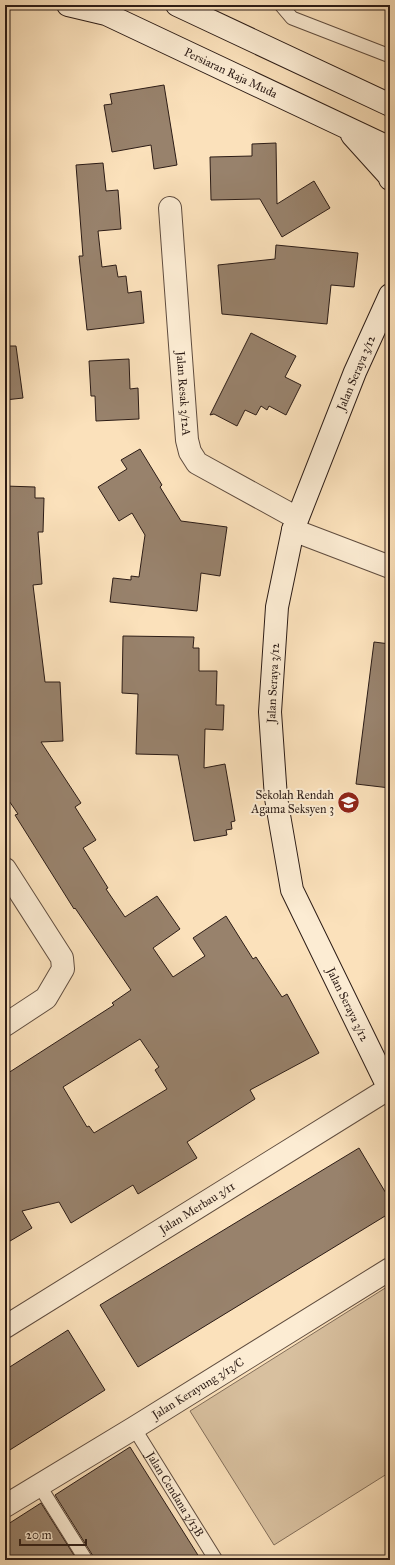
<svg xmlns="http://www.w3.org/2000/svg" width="395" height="1565" font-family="'IM FELL Great Primer',serif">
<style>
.green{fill:#d8c09f;stroke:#826e5a}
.building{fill:#98826c;stroke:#2c1c16;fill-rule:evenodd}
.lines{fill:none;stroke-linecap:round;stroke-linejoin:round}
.lane-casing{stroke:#604d3f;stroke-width:15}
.street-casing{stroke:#604d3f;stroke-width:24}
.secondary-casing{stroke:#2c1c16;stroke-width:24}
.lane{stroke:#fcecd3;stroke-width:13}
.street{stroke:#fcecd3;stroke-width:22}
.secondary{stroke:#fcecd3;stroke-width:22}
.labels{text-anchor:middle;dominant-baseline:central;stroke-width:4;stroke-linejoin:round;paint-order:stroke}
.street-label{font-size:12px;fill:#2c1c16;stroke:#fcecd3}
.poi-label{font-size:12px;fill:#2c1c16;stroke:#fcecd3;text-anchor:end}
</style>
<rect width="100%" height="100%" fill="#fbe1bb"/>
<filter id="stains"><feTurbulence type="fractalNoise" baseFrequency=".005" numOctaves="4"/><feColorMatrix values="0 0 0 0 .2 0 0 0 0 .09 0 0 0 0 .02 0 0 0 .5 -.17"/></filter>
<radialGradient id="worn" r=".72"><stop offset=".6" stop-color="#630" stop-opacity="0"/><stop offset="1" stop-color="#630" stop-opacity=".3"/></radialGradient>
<polygon class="green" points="390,1285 390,1472 274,1545 190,1411"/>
<g class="building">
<polygon points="164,85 177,165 154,169 151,145 112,152 104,105 112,104 110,94"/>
<polygon points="276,143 277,204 314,181 330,208 282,237 260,199 211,200 210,157 252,156 252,144"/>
<polygon points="103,163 106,191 118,190 121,229 98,231 102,267 116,265 118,277 126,276 128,293 141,291 144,323 87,330 79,256 83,256 76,165"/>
<polygon points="276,245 358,253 354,287 331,285 327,324 222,314 218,265 275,259"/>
<polygon points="251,333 296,356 285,377 301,385 286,415 269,406 267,410 261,406 256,415 245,410 237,426 214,414 210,415"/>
<polygon points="5,346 16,346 23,398 5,400"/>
<polygon points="129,359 130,389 138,388 139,419 96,421 95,396 91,396 89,361"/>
<polygon points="140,449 162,485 160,487 181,521 227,527 220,576 201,573 197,611 110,602 113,578 131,580 131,576 139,577 145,535 132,513 119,521 98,487 127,469 121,460"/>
<path d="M5 486 35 487V498H44L43 532H38L42 584 33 585 45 682H60L63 741 41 742 81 803 75 807 96 840 83 848 108 888 106 889 125 917 157 896 180 929 153 948 173 977 205 956 193 938 226 916 253 959 256 957 282 997 287 994 319 1053 250 1090 255 1099 187 1142 197 1158 138 1194 133 1185 71 1223 59 1202 22 1211 32 1228 5 1244V1075L114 1005 112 1003 131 990 75 908 74 909 15 815 18 814 5 795ZM140 1039 159 1067 155 1070 167 1089 94 1133 89 1126 87 1127 63 1087Z"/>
<polygon points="123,636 194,637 193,648 199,648 199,671 217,671 216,705 224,705 223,730 205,729 204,768 225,764 235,821 231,822 232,829 226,830 227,835 194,841 178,755 136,754 138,694 122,693"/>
<polygon points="374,642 390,644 390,788 356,784"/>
<polygon points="359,1148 390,1200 390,1213 138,1367 100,1305"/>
<polygon points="68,1330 105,1390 5,1453 5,1370"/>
<polygon points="130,1447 201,1560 94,1560 93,1556 55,1495"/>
<polygon points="41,1503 77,1560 5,1560 5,1526"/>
</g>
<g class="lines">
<defs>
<g id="lane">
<polyline points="281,5 292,18 390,56"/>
<path id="s1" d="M134 1428 216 1560"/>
<polyline points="39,1485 86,1560"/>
</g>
<g id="street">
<path id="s2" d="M170 208 187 440 190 452 197 463 297 518"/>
<polyline points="293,530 390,567"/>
<polyline points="5,869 62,958 63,969 46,998 5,1025"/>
<path id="s3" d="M5 1327 388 1089"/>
<path id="s4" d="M5 1506 134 1428 390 1269"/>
</g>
<g id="secondary">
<path id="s5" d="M68 5 106 14 390 148"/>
<polyline points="177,5 390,105"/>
<polyline points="352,135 389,176 390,179"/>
<path id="s6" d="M390 295 355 372 293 530 277 607 270 712 276 798 292 890 390 1091"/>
</g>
</defs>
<use href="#lane" class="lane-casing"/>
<use href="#street" class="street-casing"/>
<use href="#secondary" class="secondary-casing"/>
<use href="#lane" class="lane"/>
<use href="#street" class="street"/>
<use href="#secondary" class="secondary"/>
</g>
<defs>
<symbol id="school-disc" viewBox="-11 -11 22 22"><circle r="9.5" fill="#8f2418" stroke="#fcecd3"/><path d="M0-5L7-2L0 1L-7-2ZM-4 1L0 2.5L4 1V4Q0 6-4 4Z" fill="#fff"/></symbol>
</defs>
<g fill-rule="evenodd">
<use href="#school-disc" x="336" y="790" width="25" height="25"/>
</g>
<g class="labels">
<g class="street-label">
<text stroke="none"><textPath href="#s5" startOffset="177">Persiaran Raja Muda</textPath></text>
<text transform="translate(356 373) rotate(-67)">Jalan Seraya 3/12</text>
<text stroke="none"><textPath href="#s2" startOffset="186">Jalan Resak 3/12A</textPath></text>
<text transform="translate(273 683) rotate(-87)">Jalan Seraya 3/12</text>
<text stroke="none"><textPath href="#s6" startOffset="745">Jalan Seraya 3/12</textPath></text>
<text stroke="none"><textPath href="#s3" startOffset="226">Jalan Merbau 3/11</textPath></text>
<text stroke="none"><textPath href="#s4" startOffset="226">Jalan Kerayung 3/13/C</textPath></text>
<text stroke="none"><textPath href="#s1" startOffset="78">Jalan Cendana 3/13B</textPath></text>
</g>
<g class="poi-label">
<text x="334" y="795">Sekolah Rendah<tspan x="334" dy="14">Agama Seksyen 3</tspan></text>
</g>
</g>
<rect width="395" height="1565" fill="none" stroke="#fbe1bb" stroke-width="20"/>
<rect x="6" y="6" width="383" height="1553" fill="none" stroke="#2c1c16" stroke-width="2"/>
<rect x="10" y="10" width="375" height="1545" fill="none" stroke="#2c1c16"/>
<path d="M20 1539v6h66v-6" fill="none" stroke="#2c1c16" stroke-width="2"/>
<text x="26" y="1539" font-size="12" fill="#2c1c16" stroke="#fcecd3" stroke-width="3" paint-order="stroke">20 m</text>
<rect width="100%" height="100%" filter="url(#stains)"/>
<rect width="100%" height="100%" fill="url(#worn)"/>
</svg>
